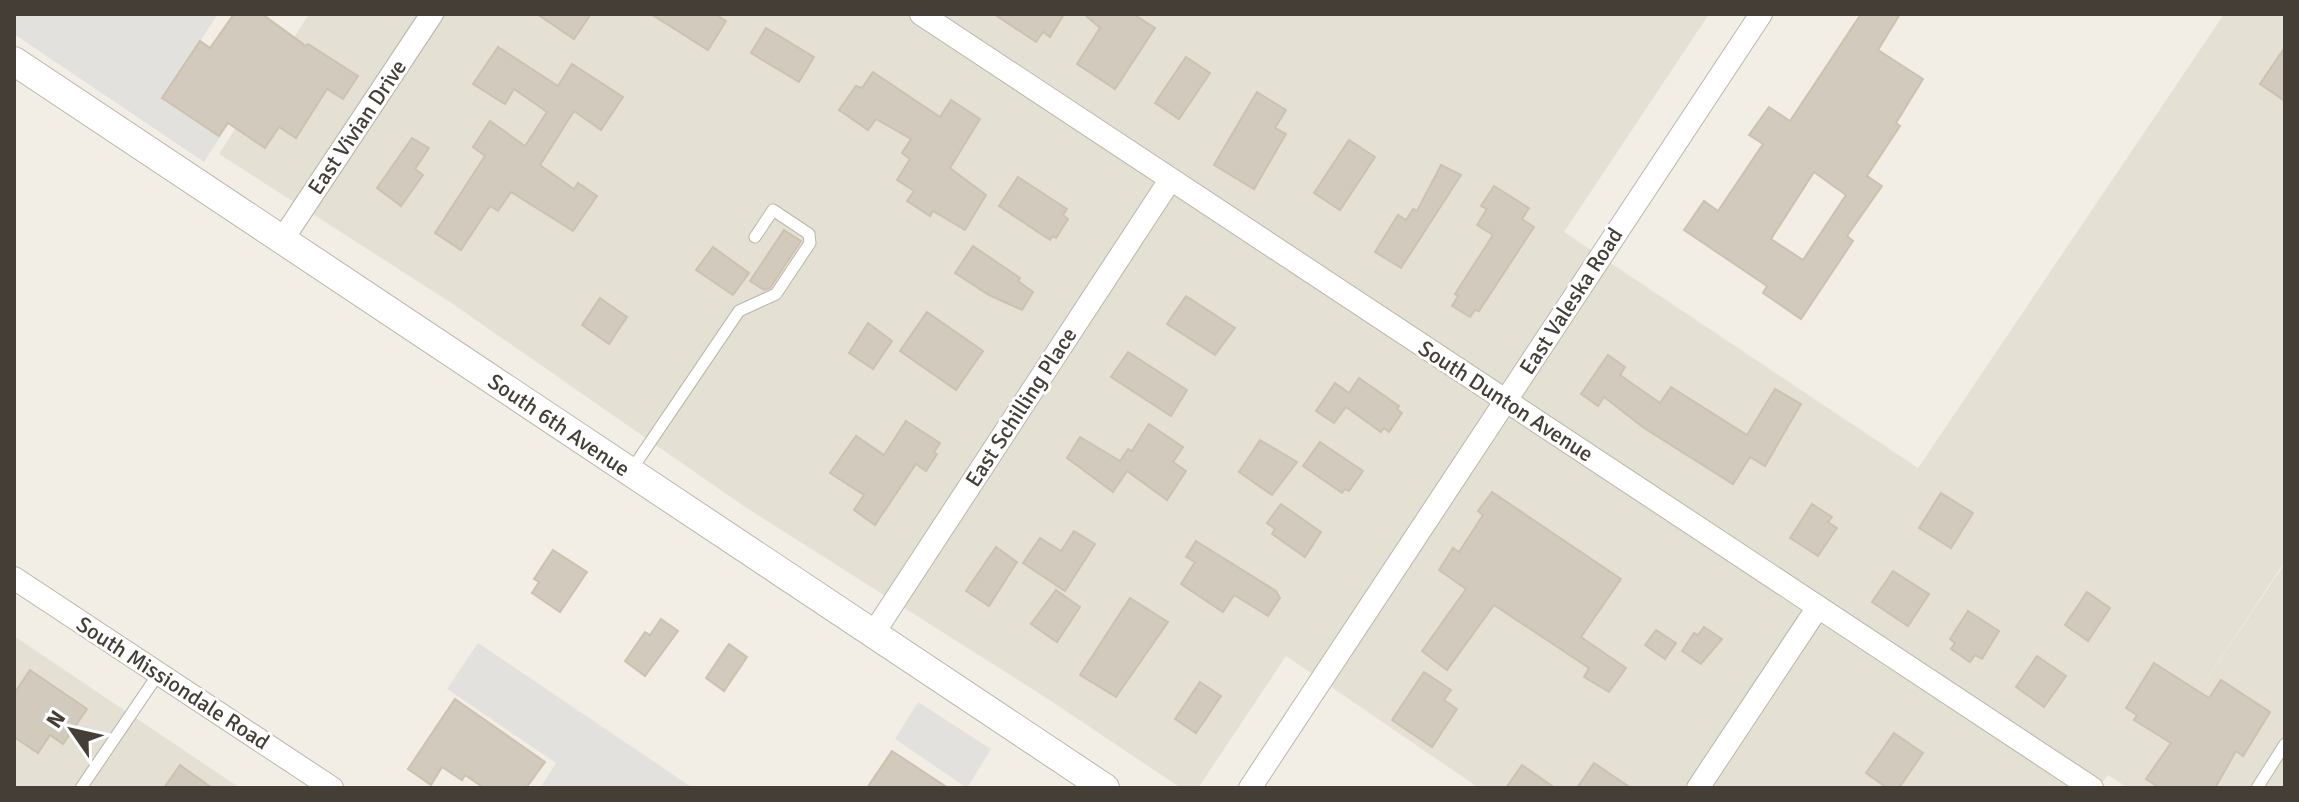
<svg xmlns="http://www.w3.org/2000/svg" width="2299" height="802" font-family="Signika,sans-serif">
<style>
.residential{fill:#e5e0d4}
.parking{fill:#e3e1de}
.building{fill:#d2cabc;stroke:#cdc1b0;stroke-width:2;fill-rule:evenodd}
.lines{fill:none;stroke-linecap:round;stroke-linejoin:round}
.service-casing{stroke:#bcb6a9;stroke-width:13}
.minor-casing{stroke:#bcb6a9;stroke-width:24}
.tertiary-casing{stroke:#bcb6a9;stroke-width:30}
.service{stroke:#fff;stroke-width:11}
.minor{stroke:#fff;stroke-width:22}
.tertiary{stroke:#fff;stroke-width:28}
.labels{text-anchor:middle;dominant-baseline:central;stroke-width:6;stroke-linejoin:round;paint-order:stroke}
.street-label{font-size:22px;fill:#443e36;stroke:#fff}
</style>
<rect width="100%" height="100%" fill="#f2eee6"/>
<g class="residential">
<polygon points="309,14 1709,14 1564,232 1918,468 2224,14 2285,14 2285,561 2190,704 2285,563 2285,788 2128,788 2108,775 2098,788 1479,788 1286,656 1198,788 1181,788 1048,699 745,507 453,304 219,154"/>
<polygon points="14,636 240,788 14,788"/>
</g>
<g class="parking">
<polygon points="14,14 218,14 162,98 220,137 204,162 14,34"/>
<polygon points="478,643 693,788 540,788 556,763 447,689"/>
<polygon points="918,702 991,749 967,788 895,739"/>
</g>
<g class="building">
<polygon points="234,14 262,14 306,46 308,44 358,76 343,99 327,89 296,138 279,127 265,148 228,123 219,136 162,98 200,41 210,48"/>
<polygon points="537,14 591,14 574,39"/>
<polygon points="651,14 715,14 726,21 708,50"/>
<polygon points="994,14 1064,14 1050,37 1043,32 1036,42"/>
<polygon points="1084,14 1133,14 1155,28 1115,89 1077,64 1100,28"/>
<path d="M1861 14H1900L1878 50 1923 79 1896 123 1900 126 1867 176 1882 186 1847 236 1853 241 1801 319 1763 293 1767 286 1684 230 1704 201 1718 211 1763 144 1749 135 1769 107 1790 121ZM1814 172 1846 195 1803 260 1771 239Z"/>
<polygon points="766,28 814,57 799,82 751,53"/>
<polygon points="498,47 558,86 572,64 623,97 601,130 574,111 540,165 574,189 578,183 597,196 573,231 511,192 498,211 490,206 461,250 435,233 485,156 473,147 490,121 525,146 547,112 514,89 505,104 473,84"/>
<polygon points="2285,47 2285,101 2260,84"/>
<polygon points="1186,57 1210,73 1179,119 1155,103"/>
<polygon points="873,72 940,117 951,100 980,119 950,168 986,195 965,230 933,211 930,216 907,201 914,191 897,180 910,159 902,153 911,139 876,119 868,130 839,110 856,86 862,88"/>
<polygon points="1257,92 1286,110 1275,128 1286,134 1254,189 1214,165"/>
<polygon points="412,138 429,148 415,169 423,175 401,206 377,188"/>
<polygon points="1349,140 1375,157 1340,210 1314,193"/>
<polygon points="1441,165 1461,175 1401,268 1375,252 1398,215 1406,220 1413,209 1417,211"/>
<polygon points="1018,177 1067,209 1063,215 1068,219 1056,238 1053,236 1050,240 999,206"/>
<polygon points="1494,186 1529,208 1522,219 1534,227 1479,311 1475,310 1470,317 1452,306 1458,296 1455,294 1493,235 1477,225 1487,209 1481,206"/>
<polygon points="784,230 801,241 770,288 764,290 750,281"/>
<polygon points="973,246 1020,278 1018,281 1033,292 1022,310 989,295 955,273"/>
<polygon points="713,247 749,273 733,295 696,270"/>
<polygon points="1186,296 1235,328 1215,355 1167,324"/>
<polygon points="600,298 627,317 609,344 582,325"/>
<polygon points="927,312 983,351 956,390 900,351"/>
<polygon points="868,323 892,341 873,369 849,353"/>
<polygon points="1128,352 1187,390 1171,416 1111,377"/>
<polygon points="1608,355 1625,367 1620,375 1660,403 1671,387 1747,435 1775,389 1801,404 1765,466 1750,457 1733,484 1644,428 1604,397 1598,406 1581,394"/>
<polygon points="1359,378 1399,406 1397,409 1402,413 1389,432 1384,428 1381,432 1346,407 1334,423 1316,411 1335,383 1349,393"/>
<polygon points="906,421 940,443 934,452 937,454 926,471 916,464 875,525 854,510 864,495 830,473 856,436 884,455"/>
<polygon points="1149,424 1183,447 1173,462 1186,471 1167,500 1127,471 1113,492 1067,458 1080,437 1120,461 1128,449 1132,451"/>
<polygon points="1260,440 1297,462 1272,495 1239,472"/>
<polygon points="1320,442 1363,471 1349,491 1345,489 1342,493 1303,466"/>
<polygon points="1492,492 1621,579 1581,637 1626,668 1609,692 1584,677 1589,668 1494,605 1447,670 1422,651 1466,589 1439,570 1453,548 1459,552 1483,515 1478,511"/>
<polygon points="1941,493 1973,513 1951,548 1919,528"/>
<polygon points="1281,504 1321,532 1305,557 1272,534 1275,529 1267,523"/>
<polygon points="1812,504 1832,517 1828,522 1837,528 1818,556 1790,538"/>
<polygon points="1074,531 1095,544 1065,591 1023,563 1040,538 1061,551"/>
<polygon points="1196,541 1276,591 1280,598 1268,616 1234,595 1223,612 1181,584 1195,562 1186,557"/>
<polygon points="996,547 1017,562 989,606 966,591"/>
<polygon points="553,550 587,572 560,612 532,593 539,582 534,579"/>
<polygon points="1893,571 1929,594 1908,626 1872,602"/>
<polygon points="1056,590 1080,607 1057,642 1031,624"/>
<polygon points="2087,592 2110,608 2088,641 2065,625"/>
<polygon points="1130,598 1168,622 1116,697 1080,675"/>
<polygon points="1968,611 1999,631 1982,659 1975,655 1970,662 1951,649 1955,643 1950,639"/>
<polygon points="661,619 678,631 645,676 625,661 645,632 650,635"/>
<polygon points="1704,627 1722,639 1701,664 1682,651 1694,633 1698,635"/>
<polygon points="1656,630 1676,643 1665,659 1645,645"/>
<polygon points="729,644 747,657 724,691 706,678"/>
<polygon points="2037,656 2066,676 2044,707 2016,687"/>
<polygon points="2154,663 2209,698 2221,680 2270,712 2243,756 2236,751 2215,788 2160,788 2146,779 2171,743 2134,720 2137,715 2126,708"/>
<polygon points="30,670 87,709 63,744 50,735 38,753 14,737 14,694"/>
<polygon points="1424,672 1451,690 1444,700 1457,709 1432,747 1392,720"/>
<polygon points="1200,682 1221,696 1196,733 1175,719"/>
<polygon points="455,699 545,762 526,788 484,788 465,775 462,780 442,767 431,785 408,769"/>
<polygon points="1894,733 1923,753 1899,788 1887,788 1866,773"/>
<polygon points="892,751 948,788 867,788"/>
<polygon points="1594,763 1631,788 1577,788"/>
<polygon points="180,765 212,788 164,788"/>
<polygon points="1522,765 1555,788 1506,788"/>
</g>
<g class="lines">
<defs>
<g id="service">
<polyline points="630,472 739,311 776,294 810,243 809,234 773,210 755,237"/>
<polyline points="81,788 159,673"/>
<polyline points="2257,788 2285,744"/>
</g>
<g id="minor">
<polyline points="921,14 2092,788"/>
<polyline points="282,240 432,14"/>
<polyline points="14,578 332,788"/>
<polyline points="873,634 1170,180"/>
<polyline points="1250,788 1761,14"/>
<polyline points="1698,788 1818,607"/>
</g>
<polyline id="tertiary" points="14,61 1105,788"/>
</defs>
<use href="#service" class="service-casing"/>
<use href="#minor" class="minor-casing"/>
<use href="#tertiary" class="tertiary-casing"/>
<use href="#service" class="service"/>
<use href="#minor" class="minor"/>
<use href="#tertiary" class="tertiary"/>
</g>
<g class="labels">
<g class="street-label">
<text transform="translate(357 127) rotate(-56)">East Vivian Drive</text>
<text transform="translate(1571 301) rotate(-57)">East Valeska Road</text>
<text transform="translate(1506 401) rotate(33)">South Dunton Avenue</text>
<text transform="translate(1021 407) rotate(-57)">East Schilling Place</text>
<text transform="translate(559 425) rotate(34)">South 6th Avenue</text>
<text transform="translate(173 683) rotate(33)">South Missiondale Road</text>
</g>
</g>
<rect width="2299" height="802" fill="none" stroke="#443e36" stroke-width="32"/>
<g transform="translate(72 730) rotate(304)" stroke="#ffffff" stroke-width="6" paint-order="stroke">
<path d="M0-6L14 30L0 20L-14 30Z" fill="#443e36"/>
<text y="-12" font-size="22" font-weight="bold" text-anchor="middle" fill="#443e36">N</text>
</g>
</svg>
